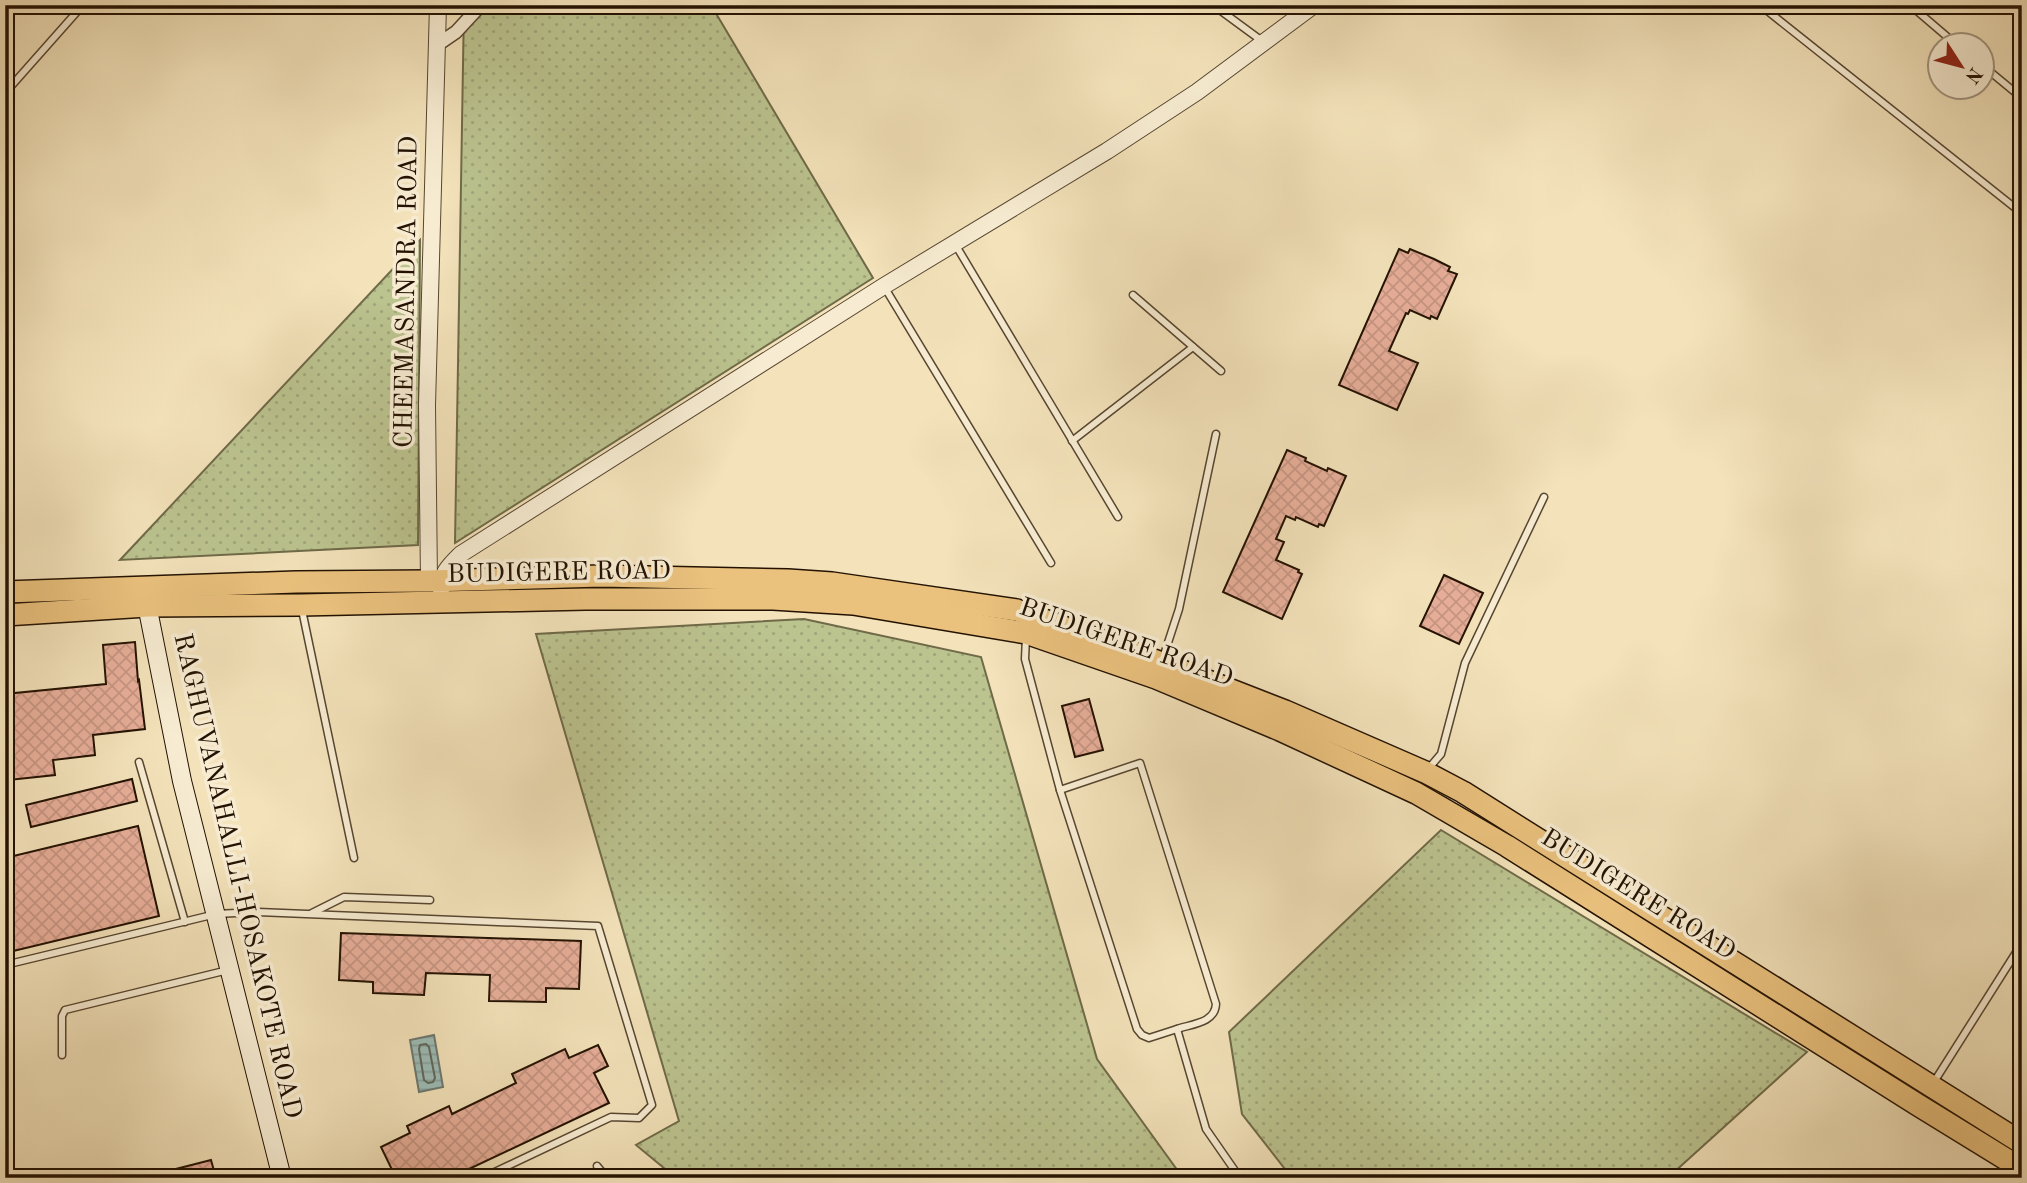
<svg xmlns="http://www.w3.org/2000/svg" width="2027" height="1183" font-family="'Old Standard TT',serif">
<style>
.grass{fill:url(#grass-dots);stroke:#6f6a48;stroke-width:2}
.water{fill:url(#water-rules);stroke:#6c786f;stroke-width:2}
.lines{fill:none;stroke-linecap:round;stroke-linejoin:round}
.shore{stroke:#60675c;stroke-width:2}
.building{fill:url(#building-cross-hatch);stroke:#231202;stroke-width:2}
.service-casing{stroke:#574630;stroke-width:9}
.minor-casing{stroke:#574630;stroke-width:15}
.tertiary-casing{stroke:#574630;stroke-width:18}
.secondary-casing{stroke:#231202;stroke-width:20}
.primary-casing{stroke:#231202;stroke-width:24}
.service{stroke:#f7ecd2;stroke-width:6}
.minor{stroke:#f7ecd2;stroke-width:12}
.tertiary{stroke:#f7ecd2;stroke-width:16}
.secondary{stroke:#f7ecd2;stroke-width:18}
.primary{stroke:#eac17d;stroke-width:21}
.labels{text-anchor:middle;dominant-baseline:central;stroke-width:7;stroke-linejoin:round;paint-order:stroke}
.street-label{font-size:26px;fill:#231202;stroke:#f7ecd2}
</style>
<defs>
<pattern id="grass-dots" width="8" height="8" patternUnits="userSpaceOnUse" patternTransform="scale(1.75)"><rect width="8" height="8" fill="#bbc38f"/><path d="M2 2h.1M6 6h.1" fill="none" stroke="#a0a67a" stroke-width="1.8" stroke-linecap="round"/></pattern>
<pattern id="water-rules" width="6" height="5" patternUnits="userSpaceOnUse" patternTransform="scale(1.75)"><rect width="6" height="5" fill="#9dbcb7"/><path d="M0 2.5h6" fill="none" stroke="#87a19c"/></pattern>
<pattern id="building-cross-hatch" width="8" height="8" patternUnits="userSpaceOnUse" patternTransform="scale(1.75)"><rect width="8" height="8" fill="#e7ae99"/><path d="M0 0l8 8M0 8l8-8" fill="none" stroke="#c69582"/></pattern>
</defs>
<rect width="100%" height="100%" fill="#f3e2ba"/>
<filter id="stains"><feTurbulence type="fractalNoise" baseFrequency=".00286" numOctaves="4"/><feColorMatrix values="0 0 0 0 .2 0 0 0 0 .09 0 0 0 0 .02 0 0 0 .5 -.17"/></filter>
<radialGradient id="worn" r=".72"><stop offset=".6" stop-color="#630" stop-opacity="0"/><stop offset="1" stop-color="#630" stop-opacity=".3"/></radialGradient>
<g class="grass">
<polygon points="464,5 711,5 873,278 455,543"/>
<polygon points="420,240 418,545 120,560"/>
<polygon points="804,619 981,657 1097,1059 1183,1178 676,1178 636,1145 679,1121 536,634"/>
<polygon points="1441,830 1807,1052 1672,1174 1674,1178 1292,1178 1242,1114 1229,1032"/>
</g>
<polygon class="water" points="434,1035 443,1087 419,1092 410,1040"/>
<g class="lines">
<polygon class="shore" points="426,1044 429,1047 435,1078 433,1082 428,1083 424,1080 419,1049 420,1045"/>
</g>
<g class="building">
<polygon points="1399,249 1408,253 1410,249 1434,259 1450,267 1448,271 1457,274 1437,319 1431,316 1430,319 1410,310 1408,314 1406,313 1389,351 1418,363 1397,410 1339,385"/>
<polygon points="1287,450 1306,458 1305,461 1327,471 1328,468 1346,476 1324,526 1319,524 1318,527 1296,517 1295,520 1286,516 1276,539 1284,542 1276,560 1299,570 1298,572 1302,574 1282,619 1223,592"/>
<polygon points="1444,575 1483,593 1459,644 1420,626"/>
<polygon points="135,642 138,681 139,680 145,729 93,735 95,755 53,760 55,775 9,780 5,749 5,694 106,684 103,645"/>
<polygon points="1089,699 1103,750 1075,757 1062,706"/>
<polygon points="132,779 137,801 31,827 26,805"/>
<polygon points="138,826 159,916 5,953 5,858"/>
<polygon points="341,933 581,941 579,989 546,988 546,1002 489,1001 490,975 426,973 424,995 373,993 373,982 339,980"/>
<polygon points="598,1045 608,1066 594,1073 609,1103 450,1178 396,1178 381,1147 410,1133 407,1126 449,1106 452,1114 516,1083 512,1074 565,1049 569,1058"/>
<polygon points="211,1160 216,1178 161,1178 160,1173"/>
</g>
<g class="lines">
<defs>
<g id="service">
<polyline points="1213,5 1262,41"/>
<polyline points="1760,5 2019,211"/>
<polyline points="1910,5 1958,46"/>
<polyline points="1982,65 2022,98"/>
<polyline points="5,93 83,5"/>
<polyline points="955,244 1118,517"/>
<polyline points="885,288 1051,563"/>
<polyline points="1133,295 1221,371"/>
<polyline points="1072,441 1193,347"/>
<polyline points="302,610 354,858"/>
<polyline points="1026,637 1025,659 1060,790 1137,1029 1142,1035 1149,1038 1177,1029 1206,1129 1240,1178"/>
<polyline points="1162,661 1179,609 1216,434"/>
<polyline points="139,762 185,922"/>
<polyline points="1429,768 1441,754 1465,663 1544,497"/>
<path d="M1060 790 1140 763 1216 1004C1215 1023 1192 1024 1177 1029"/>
<polyline points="312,913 344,897 430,900"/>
<polyline points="5,965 216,914 258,912 598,926 652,1105 639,1118 611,1117 482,1178"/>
<polyline points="62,1055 62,1016 65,1010 228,970"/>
<polyline points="1934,1082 2022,943"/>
<polyline points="597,1166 607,1178"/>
</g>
<polyline id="minor" points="437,45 456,32 481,5"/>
<g id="tertiary">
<polyline points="429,581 427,405 438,5"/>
<path d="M441 590C440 574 450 565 461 554L884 286 1107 151 1197 92 1314 5"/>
</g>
<polyline id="secondary" points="145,595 182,781 282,1178"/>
<g id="primary">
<polyline points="5,592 296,582 429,581 601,576 788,580 832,583 1017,610 1162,663 1285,711 1425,772 1463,792 2022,1143"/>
<polyline points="5,615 147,606 301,605 586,599 773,599 853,604 1026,633 1156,678 1280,730 1416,793 1507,846 1918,1105 2022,1169"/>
</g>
</defs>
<use href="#service" class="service-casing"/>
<use href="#minor" class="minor-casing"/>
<use href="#tertiary" class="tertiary-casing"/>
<use href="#secondary" class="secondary-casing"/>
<use href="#primary" class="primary-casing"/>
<use href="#service" class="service"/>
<use href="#minor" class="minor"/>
<use href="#tertiary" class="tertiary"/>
<use href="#secondary" class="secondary"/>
<use href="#primary" class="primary"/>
</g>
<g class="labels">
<g class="street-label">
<text transform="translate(407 292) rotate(-89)">CHEEMASANDRA ROAD</text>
<text transform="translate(559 573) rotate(-1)">BUDIGERE ROAD</text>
<text transform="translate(1126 643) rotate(19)">BUDIGERE ROAD</text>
<text transform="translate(237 876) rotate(77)">RAGHUVANAHALLI-HOSAKOTE ROAD</text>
<text transform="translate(1638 895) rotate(32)">BUDIGERE ROAD</text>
</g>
</g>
<rect width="2027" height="1183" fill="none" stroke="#f3e2ba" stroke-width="28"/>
<rect x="7" y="7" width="2013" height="1169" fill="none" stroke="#231202" stroke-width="3.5"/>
<rect x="14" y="14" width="1999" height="1155" fill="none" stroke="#231202" stroke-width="2"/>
<g transform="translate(1961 66) rotate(126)"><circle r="33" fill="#f7ecd2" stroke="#a2957f" stroke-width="2"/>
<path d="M0-5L12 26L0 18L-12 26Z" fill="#8f2418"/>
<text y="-10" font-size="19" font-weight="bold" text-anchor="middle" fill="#231202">N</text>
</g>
<rect width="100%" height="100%" filter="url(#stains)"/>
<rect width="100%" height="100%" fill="url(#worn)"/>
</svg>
